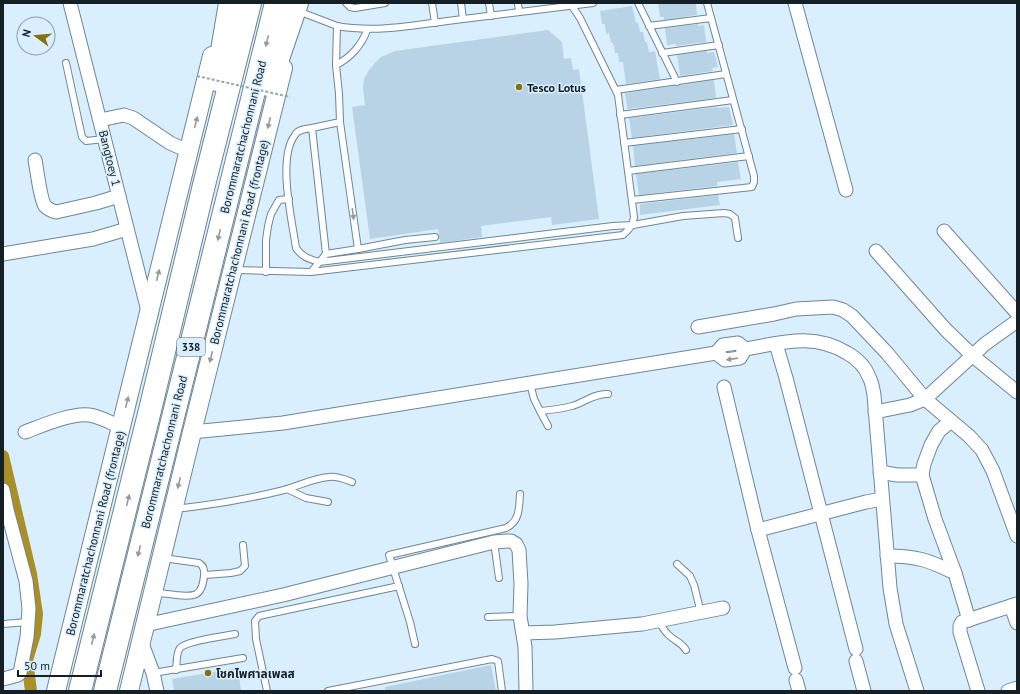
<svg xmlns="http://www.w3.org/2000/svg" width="1020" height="694" font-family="'PT Sans','Noto Sans Thai',sans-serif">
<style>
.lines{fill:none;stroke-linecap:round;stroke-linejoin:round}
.canal{stroke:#ab8f24;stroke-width:12}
.building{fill:#b8d3e5}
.lane-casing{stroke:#6d8696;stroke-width:8}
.street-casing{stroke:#6d8696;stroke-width:15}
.secondary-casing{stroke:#6d8696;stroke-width:20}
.highway-casing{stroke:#6d8696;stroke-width:24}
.lane{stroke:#fff;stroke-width:6}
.street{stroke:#fff;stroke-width:13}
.secondary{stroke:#fff;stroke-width:18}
.highway{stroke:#fff;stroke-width:22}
.path-bridge{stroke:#93a5b1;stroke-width:2;stroke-dasharray:3 2;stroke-linecap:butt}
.oneway{fill:#969a9d}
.poi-dot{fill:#887011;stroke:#d9effe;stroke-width:1.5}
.labels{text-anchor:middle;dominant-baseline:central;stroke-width:3;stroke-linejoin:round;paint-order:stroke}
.shield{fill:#d9effe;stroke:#505d67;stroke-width:1}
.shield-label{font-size:11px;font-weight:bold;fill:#151f26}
.poi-label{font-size:12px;font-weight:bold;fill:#151f26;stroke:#d9effe;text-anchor:start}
.street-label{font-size:12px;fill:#151f26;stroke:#d9effe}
</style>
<rect width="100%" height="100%" fill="#d9effe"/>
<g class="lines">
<polyline class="canal" points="3,456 31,574 37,614 35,634 27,660 31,691"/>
</g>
<g class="building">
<polygon points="658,3 696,3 697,15 664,20 664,17 660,17"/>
<polygon points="632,6 636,23 638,22 640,32 643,32 645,42 647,42 649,52 655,51 660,79 626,84 623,62 619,62 618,53 615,53 613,43 611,43 609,33 606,34 605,24 602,24 600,11"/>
<polygon points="698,24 698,26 704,25 706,42 676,46 676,44 667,45 665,28"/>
<polygon points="548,30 562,42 564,59 571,58 573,70 579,69 599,219 552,225 551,217 481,226 482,237 440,243 438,229 370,239 352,107 365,105 363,88 364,79 369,70 375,63 381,57 395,51"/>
<polygon points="707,51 707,53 714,52 718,67 712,68 713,71 680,76 677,55"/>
<polygon points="714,80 716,98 628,109 627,107 625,93"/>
<polygon points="717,107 718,108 729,107 733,125 632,138 629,118"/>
<polygon points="734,134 737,153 635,166 633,146"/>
<polygon points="738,162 741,179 717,182 717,186 639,195 636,174"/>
<polygon points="718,195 720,205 640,215 640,204"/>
<polygon points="491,665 496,691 385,691 385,687"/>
<polygon points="238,668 241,691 174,691 172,679"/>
</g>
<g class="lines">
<defs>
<g id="lane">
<polyline points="346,3 350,7 355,8 385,3"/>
<polyline points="432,3 435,23"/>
<polyline points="461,3 463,19"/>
<polyline points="489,3 491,16"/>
<polyline points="518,3 519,12"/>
<polyline points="638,3 677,82"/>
<polyline points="298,11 337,26"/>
<polyline points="649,26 711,18"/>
<polyline points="662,53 719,45"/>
<polyline points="66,63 82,137 86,141 105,139"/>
<path d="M336 65C350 58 362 45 367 30"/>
<polyline points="616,90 726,74"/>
<polyline points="620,115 733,100"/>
<path d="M312 128C306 129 298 129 295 135 277 158 292 220 296 248 302 257 309 259 319 262L613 226 633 225 683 216 724 213 730 214 735 218 738 238"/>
<polyline points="624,143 742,129"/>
<polyline points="628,171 749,156"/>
<polyline points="632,200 752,187 754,182 754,176 707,3"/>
<polyline points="358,249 405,240 435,237"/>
<polyline points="326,254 312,128 340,122"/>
<path d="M234 270 311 272 326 254 358 249 340 122 339 94 336 65 337 26C375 33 416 25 455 20 501 14 547 9 593 3"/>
<polyline points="266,272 266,240 268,226 271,214 279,200 289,199"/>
<path d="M311 272 623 235C629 229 633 226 634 217L618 95 580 18 572 6"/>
<path d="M530 383 534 399 540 411C551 410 561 409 572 406 583 403 595 393 608 394"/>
<polyline points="540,411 548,426"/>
<polyline points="287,489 306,498 328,502"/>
<path d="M175 509C212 505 248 499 284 490 299 486 313 478 329 477 337 476 344 479 352 482"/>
<polyline points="494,542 499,578"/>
<polyline points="677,564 690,576 694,585 701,613"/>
<polyline points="205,575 231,573 240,571 245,566 243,545"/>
<path d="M154 593C161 593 169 594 176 595 194 597 202 597 204 576 205 570 204 566 199 563L163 558"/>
<polyline points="488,617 520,616"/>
<path d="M659 621C662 627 665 633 671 637 677 642 682 643 686 650"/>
<polyline points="3,624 28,622"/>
<path d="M415 644 410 622 389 555 506 528C520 521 519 508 520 494"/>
<path d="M176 670C177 663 176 653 180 648 186 641 224 636 235 634"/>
<polyline points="153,673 243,658"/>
<polyline points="267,691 256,639 255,621 259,616 399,586"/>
<polyline points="328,691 492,659 498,661 502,691"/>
</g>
<g id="street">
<polyline points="70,3 148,311"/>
<polyline points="795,3 846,190"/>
<polyline points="100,120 124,115 133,118 170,143 188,151"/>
<path d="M35 160C37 169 40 199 45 206 48 209 52 211 56 212L96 203 119 196"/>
<polyline points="944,231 1017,313"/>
<polyline points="876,251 946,330 973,356 1017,392"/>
<polyline points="3,254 93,239 127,229"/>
<polyline points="698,327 774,314 796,309 833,307 843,310 852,316 887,353 925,399 969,436 982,450 993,471 1017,536"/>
<polyline points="776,344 786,378 856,649"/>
<polyline points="716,353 725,360 740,358 745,349"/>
<polyline points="724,387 758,530 795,668"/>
<polyline points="875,412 910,405 925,399 985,344 1017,321"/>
<polyline points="951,421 939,431 931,445 924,464 922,475 935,519 955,573 969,620"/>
<path d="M25 432C41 426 71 413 89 415 99 416 111 423 121 427"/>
<path d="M192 432 283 423 716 353 723 345 738 343 745 349C781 343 813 332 847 353 856 358 865 366 869 377 872 382 873 389 874 395L890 588 896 624 917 691"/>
<polyline points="880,472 897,475 922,475"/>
<polyline points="3,490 7,510 26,581 29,609 27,637 20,673 18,675 3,679"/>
<polyline points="758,530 866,502 882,499"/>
<path d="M887 556C917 556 928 560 955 573"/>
<polyline points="1011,606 1017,623"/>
<polyline points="145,625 283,595 494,542 508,541 511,541 516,544 519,550 521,584 520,616 525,647 526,691"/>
<polyline points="523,633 555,632 642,624 723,608"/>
<polyline points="141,641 153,673 157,691"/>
<polyline points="856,661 864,691"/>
<polyline points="796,680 799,691"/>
<polyline points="978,691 960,632 960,626 962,622 1017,604"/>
<polyline points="1008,691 1017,688"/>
</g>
<g id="secondary">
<polyline points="56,691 212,56"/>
<polyline points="129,691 192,432 283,68"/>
</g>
<g id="highway">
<polyline points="217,80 230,3"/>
<polyline points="269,85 297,3"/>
<polyline points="80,691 150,410 204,185 250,3"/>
<polyline points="105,691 276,3"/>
</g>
</defs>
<use href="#lane" class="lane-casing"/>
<use href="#street" class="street-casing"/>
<use href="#secondary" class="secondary-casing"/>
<use href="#highway" class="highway-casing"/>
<use href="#lane" class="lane"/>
<use href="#street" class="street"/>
<use href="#secondary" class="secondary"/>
<use href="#highway" class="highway"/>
<polyline class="path-bridge" points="197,76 290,97"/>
</g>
<defs><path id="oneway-solid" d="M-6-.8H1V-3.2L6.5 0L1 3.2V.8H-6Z"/></defs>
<g class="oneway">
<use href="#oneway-solid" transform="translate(267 41) rotate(104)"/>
<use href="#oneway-solid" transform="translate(196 122) rotate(-76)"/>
<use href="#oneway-solid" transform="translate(269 123) rotate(104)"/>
<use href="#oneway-solid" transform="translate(353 214) rotate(82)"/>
<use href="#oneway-solid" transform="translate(219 235) rotate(103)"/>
<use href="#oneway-solid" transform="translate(158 275) rotate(-76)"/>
<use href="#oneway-solid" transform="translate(211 357) rotate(104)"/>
<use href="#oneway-solid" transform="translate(732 359) rotate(172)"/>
<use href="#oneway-solid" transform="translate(127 402) rotate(-76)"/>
<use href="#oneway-solid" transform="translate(179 483) rotate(104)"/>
<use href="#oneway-solid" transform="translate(128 500) rotate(-76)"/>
<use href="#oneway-solid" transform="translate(139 551) rotate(104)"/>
<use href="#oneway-solid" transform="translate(93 639) rotate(-76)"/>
</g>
<g class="poi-dot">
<circle cx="519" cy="87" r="4"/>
<circle cx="208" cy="673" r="4"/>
</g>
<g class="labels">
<rect class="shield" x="177" y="338" width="28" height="18" rx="3"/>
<g class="shield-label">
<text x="191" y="347">338</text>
</g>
<g class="poi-label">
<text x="527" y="87">Tesco Lotus</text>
<text x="216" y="673">โชคไพศาลเพลส</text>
</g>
<g class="street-label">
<text transform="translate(243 137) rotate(-76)">Borommaratchachonnani Road</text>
<text transform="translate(110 158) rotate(76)">Bangtoey 1</text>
<text transform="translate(239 242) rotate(-76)">Borommaratchachonnani Road (frontage)</text>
<text transform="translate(164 452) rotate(-76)">Borommaratchachonnani Road</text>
<text transform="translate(95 533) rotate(-76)">Borommaratchachonnani Road (frontage)</text>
</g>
</g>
<rect width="1020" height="694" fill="none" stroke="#151f26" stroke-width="8"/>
<g transform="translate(36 36) rotate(286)"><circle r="19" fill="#d9effe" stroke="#8b9ca8"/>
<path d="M0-3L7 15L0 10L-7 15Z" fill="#887011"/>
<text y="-6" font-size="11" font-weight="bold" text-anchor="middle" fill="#151f26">N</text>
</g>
<path d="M18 670v6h83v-6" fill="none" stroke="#151f26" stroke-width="2"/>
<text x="24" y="670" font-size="12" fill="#151f26" stroke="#d9effe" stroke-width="3" paint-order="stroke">50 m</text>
</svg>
